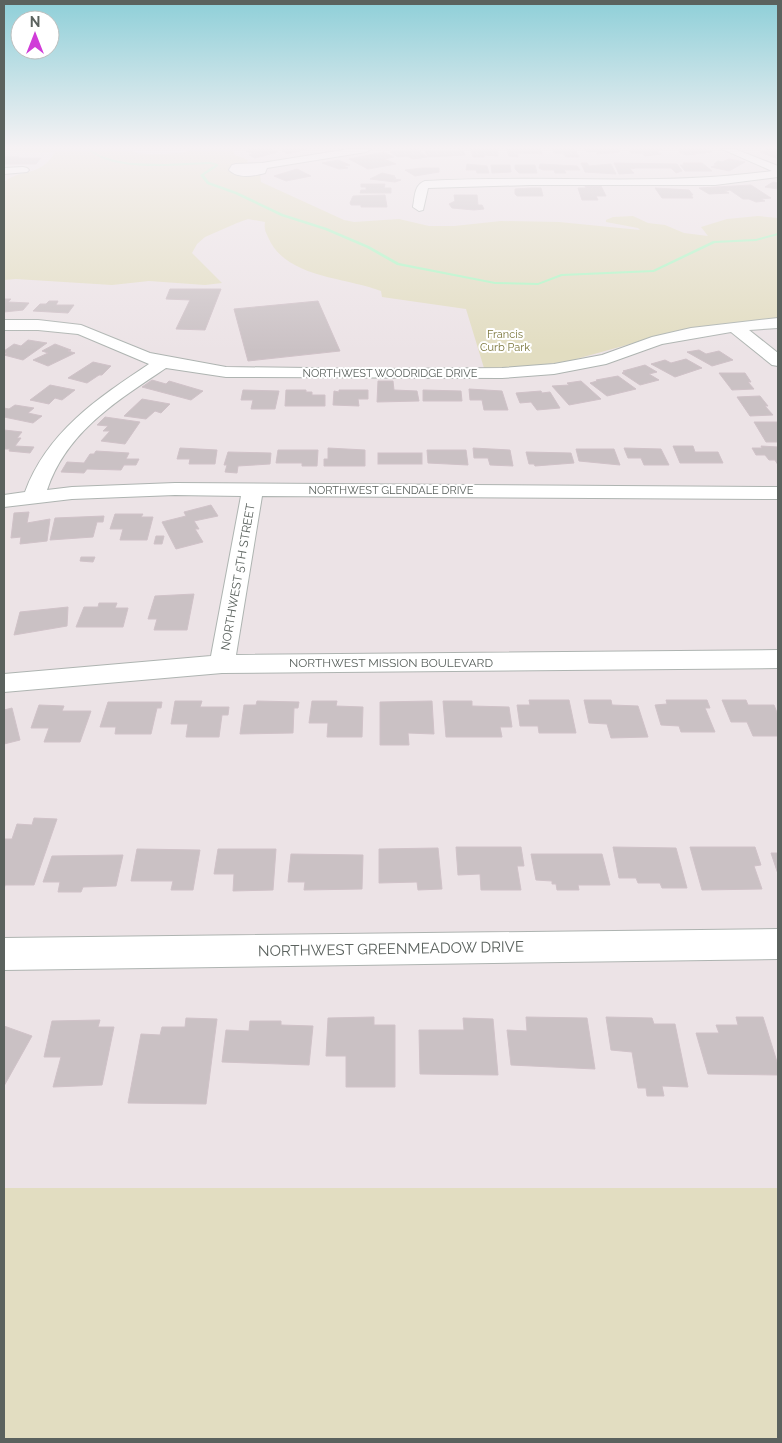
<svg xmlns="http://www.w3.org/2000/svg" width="782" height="1443" font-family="Raleway,sans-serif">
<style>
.green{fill:#e2ddc1}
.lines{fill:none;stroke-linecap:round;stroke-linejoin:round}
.stream{fill:#a8f7c0;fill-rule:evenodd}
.building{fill:#cac1c4;stroke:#d0c2c8}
.minor-casing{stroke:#aeb4b1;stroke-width:2}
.minor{fill:#fff;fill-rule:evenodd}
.labels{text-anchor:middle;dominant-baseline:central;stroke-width:4;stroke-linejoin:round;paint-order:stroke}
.far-park-label{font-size:11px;fill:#7a753a;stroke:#fff}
.far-street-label{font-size:11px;fill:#5b625e;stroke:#fff}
.street-label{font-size:12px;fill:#5b625e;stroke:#fff}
.near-street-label{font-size:15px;fill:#5b625e;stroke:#fff}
</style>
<rect width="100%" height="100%" fill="#ece3e6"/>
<g class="green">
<path d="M4 149H126C146 158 169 154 190 151V149H232L235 155 248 160 247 163 233 165 229 170 233 173 260 174 261 182 344 220 354 222 399 219 429 226H454L501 221 559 222 640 230 638 228 606 222V220L613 217 633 216 648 223 665 225 684 233 708 236 701 227 727 219 758 216 778 218V321L733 323 677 331 569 361 524 367 484 368 466 309 382 297 381 291C345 277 285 278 268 237 265 231 264 228 265 222L248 219 237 223 205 237 197 244 192 253 222 283 205 285 149 281 112 285 16 279 4 280V182C23 167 40 178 55 152L4 151Z"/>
<rect x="4" y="1188" width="774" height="251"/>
</g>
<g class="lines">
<path class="stream" d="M88 149H90L101 156 114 160 130 163 164 164 210 162 218 164V166L204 175 209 182 237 192 283 214 327 228 369 246 399 263 495 282 538 283 561 274 653 270 713 241 756 239 778 233V235L756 241 715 243 654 272 562 276 538 285 495 284 397 265 367 248 325 230 281 216 235 194 207 184 200 175 215 165 210 164C177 165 112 173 88 149Z"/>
</g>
<g class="building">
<polygon points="249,149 271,149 278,152 255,158 249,155 254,154 246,151"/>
<polygon points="283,149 307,149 288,154 282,151 286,150"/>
<polygon points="417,149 427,157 413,159 407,156 398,157 390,152"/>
<polygon points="471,149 498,149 498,156 484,155 484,157 473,157"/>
<polygon points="506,149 540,149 542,154 517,153 518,157 509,156"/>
<polygon points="552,149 575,149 579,157 566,157 563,153 554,153"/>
<polygon points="585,149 619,149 620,152 597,154 597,152 587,152"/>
<polygon points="630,149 662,149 656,150 661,154 645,156 642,153 632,153 629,151 633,150"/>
<polygon points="680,149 705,149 712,152 686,155 679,152 681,152 678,150"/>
<polygon points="766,149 778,149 778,159 760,152 769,151"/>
<polygon points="463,150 465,155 428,157 425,151"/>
<polygon points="384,152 394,157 384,159 396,164 368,169 349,159"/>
<polygon points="19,157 18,158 41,158 36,164 4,164 4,157"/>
<polygon points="729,159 745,162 729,171 711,167 717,165 714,164 718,161 722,162"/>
<polygon points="338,160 350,165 343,166 348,168 339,169 322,163"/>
<polygon points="581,163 587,163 589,166 611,164 616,174 585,172"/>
<polygon points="614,163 677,164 682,171 676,173 671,168 636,168 630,169 634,173 619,174"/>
<polygon points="683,163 702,163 712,171 685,171 680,165 684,165"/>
<polygon points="467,164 487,166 489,173 477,173 476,170 466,170"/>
<polygon points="540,164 577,166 580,170 564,170 566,173 555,173 554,170 543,170 539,168"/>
<polygon points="491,165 510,165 511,172 492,173"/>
<polygon points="515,165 535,165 537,173 519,173 515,169"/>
<polygon points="422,168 439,168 439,172 415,176 405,170"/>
<polygon points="297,169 311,176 286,181 274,176"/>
<polygon points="382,173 395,176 393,177 396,178 394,179 401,180 395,182 370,179"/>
<polygon points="773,182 778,183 778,189 765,187"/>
<polygon points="361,184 385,184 384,188 391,188 391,193 360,193 361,190 366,190 366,187 361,187"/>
<polygon points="751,185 771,198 761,199 765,201 756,202 749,199 743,199 730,190 725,191 729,193 709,194 699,188"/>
<polygon points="585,186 601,186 606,196 596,196 598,200 582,200 578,188 586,188"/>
<polygon points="531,188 541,188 543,196 517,196 515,194 515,189"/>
<polygon points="655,188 689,190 693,195 691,195 693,198 662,198"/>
<polygon points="385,195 387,207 361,207 361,205 351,205 350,203 353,196"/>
<polygon points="454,195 477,195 478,205 482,205 484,209 474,210 452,208 449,204 455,201"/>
<polygon points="170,289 221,289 205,330 176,329 190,300 166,299"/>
<polygon points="4,299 11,299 8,302 29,303 23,310 4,312"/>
<polygon points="49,301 58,301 56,305 74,305 68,313 33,311 40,304 46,304"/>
<polygon points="318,301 340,351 248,361 234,309"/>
<polygon points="28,340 47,343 23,360 4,355 7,353 4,353 4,351 14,344 21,346"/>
<polygon points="55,344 71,350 68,351 75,353 48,366 33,360 48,353 42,351"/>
<polygon points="699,350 706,354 719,351 733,360 712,366 687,352"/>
<polygon points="686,359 702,368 675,377 651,364 665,360 671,363"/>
<polygon points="93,362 111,366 102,375 99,375 87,383 68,378"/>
<polygon points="645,365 657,372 649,374 659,380 640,385 622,373 625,372 623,371"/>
<polygon points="719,373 745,373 751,382 748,382 754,389 732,390"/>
<polygon points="618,376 636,389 607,396 590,383 597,381 596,380"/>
<polygon points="152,380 166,384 169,381 203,391 191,400 142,387"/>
<polygon points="378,381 393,381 394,390 417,391 419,401 377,402"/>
<polygon points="581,381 601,399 569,405 552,386 569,385 567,383"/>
<polygon points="50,385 75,390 62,400 55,398 49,404 30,400"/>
<polygon points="469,389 502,391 508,410 484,410 482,400 470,400"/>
<polygon points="243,390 279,391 275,409 251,409 253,400 241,400"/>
<polygon points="286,390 306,390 306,392 312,392 312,395 325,395 325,406 285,406"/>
<polygon points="339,390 368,390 368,399 358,399 359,406 333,405 334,391 339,392"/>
<polygon points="423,390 461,391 462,401 423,401"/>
<polygon points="541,391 542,393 550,392 560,408 537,410 531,402 520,403 516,393"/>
<polygon points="760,396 768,406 765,406 773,415 750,416 737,397"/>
<polygon points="142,399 170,404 161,413 155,411 146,419 124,416"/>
<polygon points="15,405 34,408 28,413 42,416 33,423 4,417 4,408 9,409"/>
<polygon points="105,417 140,422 125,444 101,441 110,431 103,431 108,426 97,425"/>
<polygon points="754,422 778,422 778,442 766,442"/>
<polygon points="4,430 22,432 17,438 21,438 15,446 34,447 30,453 9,451 10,449 4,449"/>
<polygon points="673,446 693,446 695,452 718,452 723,463 680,463"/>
<polygon points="761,446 778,447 778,465 775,460 769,460 765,455 756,455 752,448 762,448"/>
<polygon points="180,448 217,450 215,464 189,464 190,459 177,459"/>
<polygon points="328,448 365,450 365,466 324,466 324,459 328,459"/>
<polygon points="473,448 510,450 513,466 490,465 488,458 474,458"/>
<polygon points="624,448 661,449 669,465 644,465 641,458 628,458"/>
<polygon points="576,449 614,449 620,465 579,461"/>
<polygon points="278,450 318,450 317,466 302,466 302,463 276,463"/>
<polygon points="427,450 466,450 468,465 428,463"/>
<polygon points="96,451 129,453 126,459 139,459 136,465 124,465 121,470 87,469 84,473 61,472 67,462 84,463 90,454 94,454"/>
<polygon points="228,452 271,453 270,464 238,466 237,473 225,472 227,465 224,465"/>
<polygon points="526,452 571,453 574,463 535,466 534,464 529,464"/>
<rect x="378" y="453" width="44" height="11"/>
<polygon points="211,505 218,516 194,521 199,529 195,529 203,542 176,549 162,522 186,516 184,512"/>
<polygon points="29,512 27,523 50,519 47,541 20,544 21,537 11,538 14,513"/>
<polygon points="115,514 143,514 141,517 153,517 147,540 120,540 123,529 110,529"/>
<polygon points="104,516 103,522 97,522 93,537 50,540 55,518"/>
<polygon points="156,536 164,536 162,544 154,544"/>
<polygon points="81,557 95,557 93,562 80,561"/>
<polygon points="194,594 187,630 154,630 157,619 148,619 155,596"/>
<polygon points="99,603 117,603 115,608 128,608 123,627 76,627 84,607 98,607"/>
<polygon points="68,607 67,626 14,635 20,612"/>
<polygon points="529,700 569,700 576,733 539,733 538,726 520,726 517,705 530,705"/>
<polygon points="584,700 611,700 612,705 638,706 648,737 611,738 607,724 589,723"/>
<polygon points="666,700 707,700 710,708 705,708 715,732 681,732 679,726 661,725 655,705 667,704"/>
<polygon points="722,700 746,700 748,705 774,705 778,715 778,736 753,736 747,722 731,722"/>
<polygon points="175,701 202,701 200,707 229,707 228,715 222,715 219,737 186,737 188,724 171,724"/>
<polygon points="257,701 299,702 298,708 294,708 293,733 240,734 244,705 256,705"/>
<polygon points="312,701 337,701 336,706 363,707 362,737 327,737 328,723 309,723"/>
<polygon points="432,701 434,734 408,733 409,745 380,745 380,702"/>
<polygon points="443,701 472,701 472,706 509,707 512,727 500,727 502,737 446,737"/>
<polygon points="108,702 162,702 161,708 157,708 151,734 115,734 116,727 100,727"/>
<polygon points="39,705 64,706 62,711 91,711 80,742 44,742 49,728 31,728"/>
<polygon points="12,708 20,740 4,744 4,710"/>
<polygon points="34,818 57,819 34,885 5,885 4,890 4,839 12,839 17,824 32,825"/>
<polygon points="456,847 521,847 524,866 517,866 521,890 481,890 480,874 458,875"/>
<polygon points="613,847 676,848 687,888 662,888 660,883 638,883 636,878 619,878"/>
<polygon points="690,847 755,847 761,865 754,866 762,889 702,890"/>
<polygon points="438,848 442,889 418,890 417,882 379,883 379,849"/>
<polygon points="137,849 200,850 193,890 171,890 173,881 131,881"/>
<polygon points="218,849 276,849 273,890 233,891 234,874 214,874"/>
<polygon points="771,853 778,853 778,874"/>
<polygon points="291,854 363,855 362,889 304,890 305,882 288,882"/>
<polygon points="531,854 602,854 610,885 578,885 579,890 557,890 556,884 552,884 552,881 536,880"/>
<polygon points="123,855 116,886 83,887 81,892 58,892 60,882 43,882 52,856"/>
<polygon points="374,1017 374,1025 395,1025 395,1087 346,1087 346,1056 326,1056 328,1018"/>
<polygon points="526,1017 587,1018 595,1069 511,1065 507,1030 527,1031"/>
<polygon points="606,1017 652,1018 654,1024 675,1024 688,1087 662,1086 664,1096 647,1096 646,1088 638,1088 632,1052 611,1050"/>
<polygon points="736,1017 763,1017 778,1065 778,1075 708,1074 696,1033 719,1033 716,1025 738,1025"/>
<polygon points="186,1018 217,1019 206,1104 128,1103 141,1034 160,1035 162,1027 185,1027"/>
<polygon points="463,1018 493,1019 498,1075 420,1074 419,1030 464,1030"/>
<polygon points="100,1020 98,1027 114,1027 102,1085 53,1087 61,1057 44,1057 52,1021"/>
<polygon points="250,1021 281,1021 281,1025 313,1026 309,1065 222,1062 226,1030 249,1031"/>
<polygon points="4,1026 32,1036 4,1086"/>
</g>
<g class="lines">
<defs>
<g id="minor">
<path d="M349 149H371L366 152 267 168 265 173C254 176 238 179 229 170L232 165 236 164 262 163Z"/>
<path d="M722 149H735L778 166V177L715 185H530L428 188 423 210 419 211 413 207C415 197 414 185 425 181 540 174 657 187 772 171Z"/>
<polygon points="23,167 27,168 29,170 27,172 4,174 4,168"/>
<path d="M778 318V328L749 330 778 353V366L772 365 731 332 662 344 606 364 554 374 502 378 226 377 166 368C118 400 66 432 47 490L72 487 175 483 778 487V499L262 496 236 655 778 650V668L222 673 4 692V674L211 656 241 496 175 495 72 499 4 507V495L25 492C47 432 98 398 149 364L78 334 38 330H4V320H38L81 325 150 353 226 367 381 369 502 368 554 364 602 355 652 337 691 328Z"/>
<polygon points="778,929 778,959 4,970 4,938"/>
</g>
</defs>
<use href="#minor" class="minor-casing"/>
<use href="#minor" class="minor"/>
</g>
<linearGradient id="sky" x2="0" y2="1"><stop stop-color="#8ecfd8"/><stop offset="0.42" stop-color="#f6f2f4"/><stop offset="1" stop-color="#f6f2f4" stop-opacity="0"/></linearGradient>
<rect width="782" height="351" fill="url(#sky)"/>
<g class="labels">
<g class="far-park-label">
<text x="505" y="334">Francis<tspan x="505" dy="13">Curb Park</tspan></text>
</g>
<g class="far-street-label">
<text x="390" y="373">NORTHWEST WOODRIDGE DRIVE</text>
<text x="391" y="490">NORTHWEST GLENDALE DRIVE</text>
</g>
<g class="street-label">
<text transform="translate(238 577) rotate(-80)">NORTHWEST 5TH STREET</text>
<text x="391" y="663">NORTHWEST MISSION BOULEVARD</text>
</g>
<g class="near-street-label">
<text transform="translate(391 949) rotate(-1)">NORTHWEST GREENMEADOW DRIVE</text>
</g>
</g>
<rect width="782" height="1443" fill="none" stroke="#5b625e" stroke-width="10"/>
<g transform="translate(35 35)"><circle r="24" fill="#ffffff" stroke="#bdc0bf"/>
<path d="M0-4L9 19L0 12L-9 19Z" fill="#d03cd8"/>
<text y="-8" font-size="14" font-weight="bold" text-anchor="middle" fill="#5b625e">N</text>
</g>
</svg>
